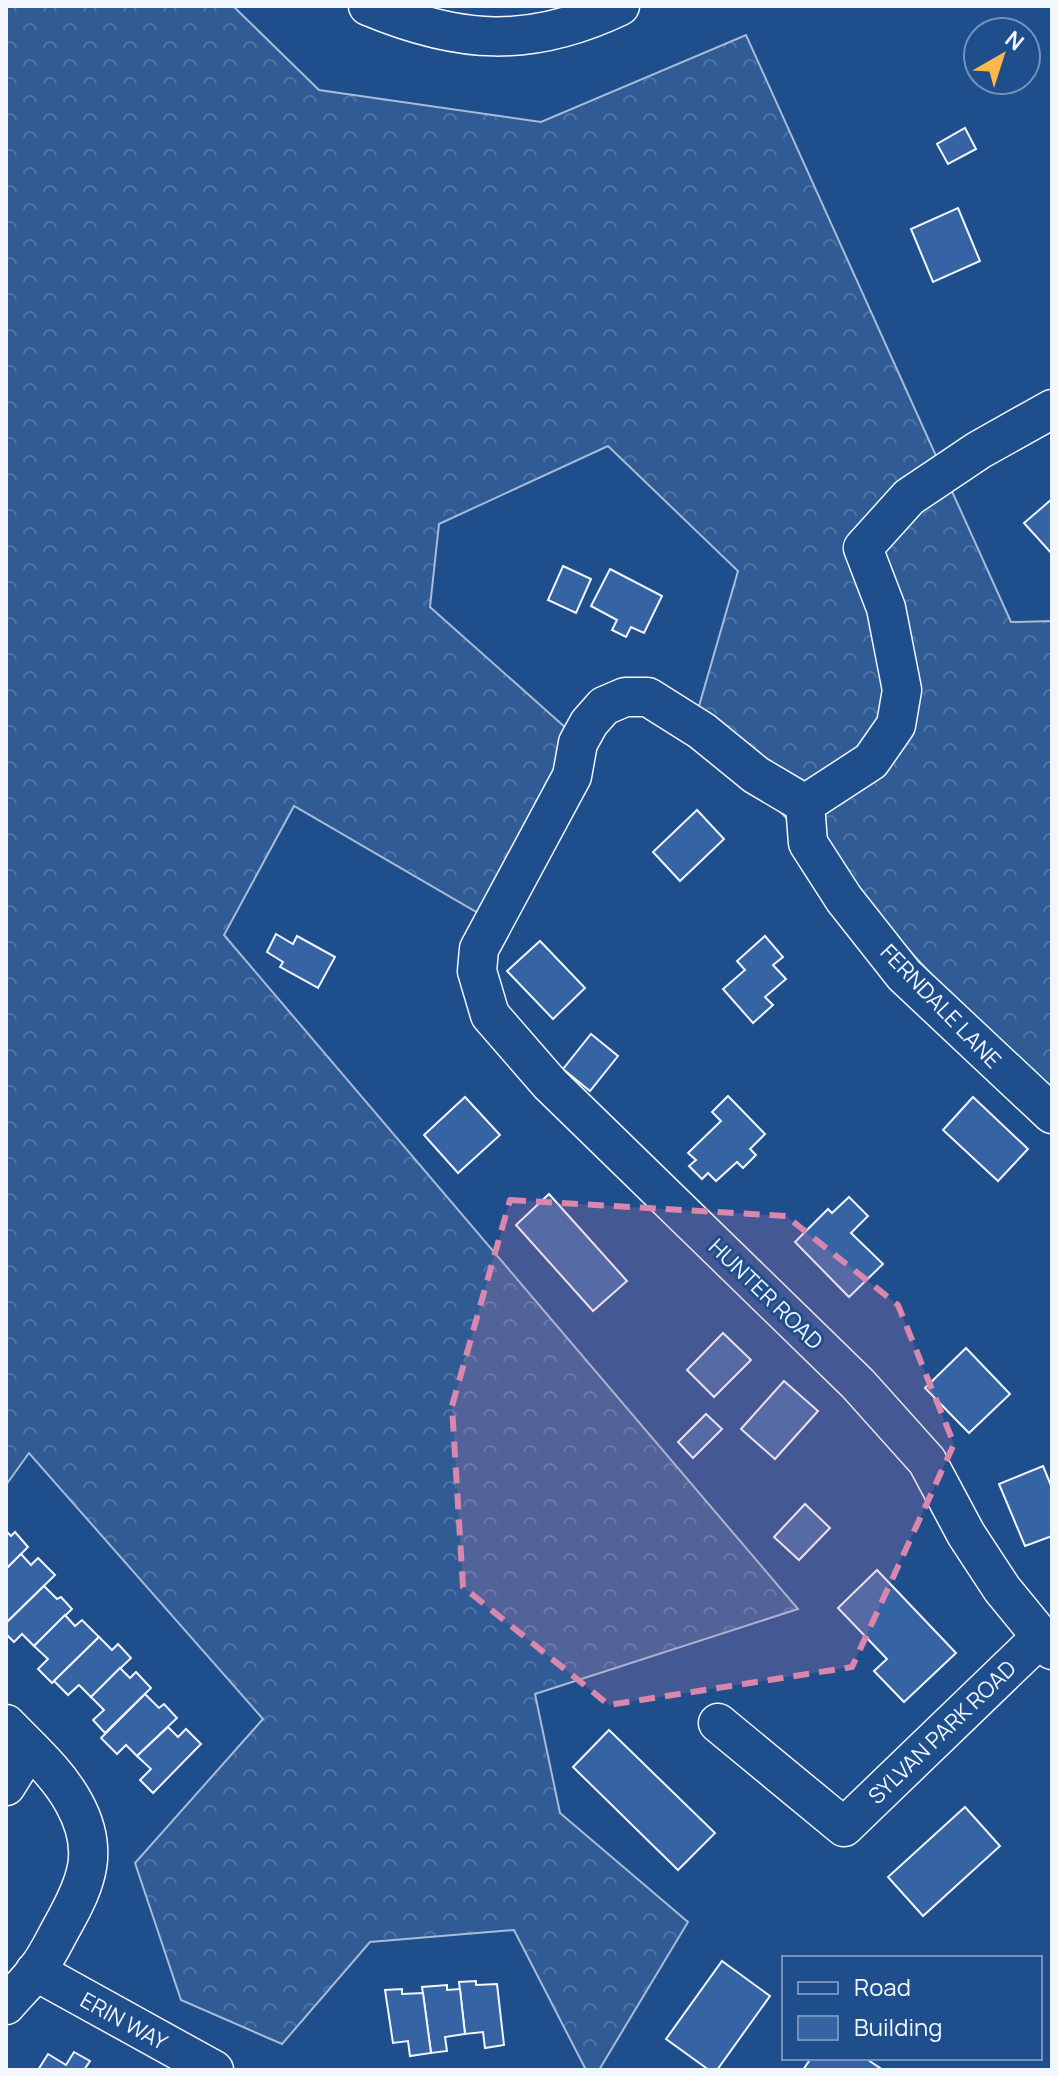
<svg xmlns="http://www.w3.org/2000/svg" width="1058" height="2076" font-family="Manrope,sans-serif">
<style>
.forest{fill:url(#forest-crowns);stroke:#a8bbd7;stroke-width:2}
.building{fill:#3563a3;stroke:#f2f6ff;stroke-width:2}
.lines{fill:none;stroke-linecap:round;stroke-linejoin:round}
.minor-casing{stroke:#f2f6ff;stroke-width:41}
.minor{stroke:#1f4e8c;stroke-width:38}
.marked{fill:#da87ad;fill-opacity:0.2;stroke:#da87ad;stroke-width:6;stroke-dasharray:16 10;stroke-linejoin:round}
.labels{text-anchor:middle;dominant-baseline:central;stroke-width:6;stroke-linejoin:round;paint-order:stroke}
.street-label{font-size:22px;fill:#f2f6ff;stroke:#1f4e8c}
</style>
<defs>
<pattern id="forest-crowns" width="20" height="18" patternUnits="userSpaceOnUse" patternTransform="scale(2)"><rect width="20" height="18" fill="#305b95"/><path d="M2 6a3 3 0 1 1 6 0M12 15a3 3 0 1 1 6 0" fill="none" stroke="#4e73a5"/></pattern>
</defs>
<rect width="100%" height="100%" fill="#1f4e8c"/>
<polygon class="forest" points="6,6 233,6 319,90 541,122 746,35 1011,622 1052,621 1052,1104 695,720 738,571 608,446 439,524 430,607 576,737 485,917 294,806 224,935 798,1609 535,1694 560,1813 688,1922 599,2070 586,2070 514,1930 370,1942 282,2044 181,2000 135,1863 263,1719 29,1453 6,1485"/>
<g class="building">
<polygon points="965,128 976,149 948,164 937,144"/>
<polygon points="958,208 980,261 933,282 911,229"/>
<polygon points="1052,499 1052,554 1024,523"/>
<polygon points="563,566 591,579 576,613 548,600"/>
<polygon points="610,569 662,596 644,633 631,627 626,637 612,630 617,620 591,606"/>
<polygon points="697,810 724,839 680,881 653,852"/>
<polygon points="276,934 293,944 297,936 335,957 318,988 280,967 283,962 267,952"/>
<polygon points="765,936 783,957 773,965 786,979 765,997 773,1005 753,1023 723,989 745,970 737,961"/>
<polygon points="540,941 585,988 553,1019 507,971"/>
<polygon points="591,1034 618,1056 590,1091 563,1069"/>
<polygon points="728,1096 765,1134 750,1149 756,1155 743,1168 737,1162 716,1181 708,1173 702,1179 689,1166 696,1160 688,1153 721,1121 712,1112"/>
<polygon points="465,1097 500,1135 458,1173 424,1135"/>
<polygon points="973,1097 1028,1149 998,1181 943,1130"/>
<polygon points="549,1194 627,1281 593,1311 516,1225"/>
<polygon points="849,1197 868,1216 851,1233 883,1264 849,1297 795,1242 828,1209 832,1213"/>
<polygon points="723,1333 751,1360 714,1397 687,1370"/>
<polygon points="966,1348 1010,1394 969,1433 925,1388"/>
<polygon points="784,1381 818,1411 775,1459 741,1429"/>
<polygon points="706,1414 722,1429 693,1458 678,1442"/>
<polygon points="1043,1466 1052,1488 1052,1536 1025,1546 999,1484"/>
<polygon points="805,1504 830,1528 799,1560 774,1537"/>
<polygon points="6,1531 11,1536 15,1532 28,1547 6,1569"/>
<polygon points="21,1554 31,1565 38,1558 55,1575 7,1622 6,1569"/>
<polygon points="877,1570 956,1653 904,1702 874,1671 887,1659 838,1608"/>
<polygon points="44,1586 57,1599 61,1597 72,1609 34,1646 22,1634 14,1642 6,1634 6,1623"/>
<polygon points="65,1615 75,1626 82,1620 99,1637 52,1683 38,1669 48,1659 34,1646"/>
<polygon points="99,1637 112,1650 118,1644 131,1658 91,1697 79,1685 68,1695 54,1681"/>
<polygon points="120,1668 130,1678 136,1672 151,1688 105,1733 93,1720 104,1710 91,1697"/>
<polygon points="145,1694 159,1708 164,1704 177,1718 137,1756 126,1745 117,1754 101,1738"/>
<polygon points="168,1727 178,1737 186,1729 201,1744 153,1793 140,1780 151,1769 137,1756"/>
<polygon points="609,1730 715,1833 678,1870 573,1767"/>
<polygon points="965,1807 1000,1846 923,1916 888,1877"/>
<polygon points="722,1961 770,1996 717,2070 709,2070 666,2039"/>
<polygon points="476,1981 476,1985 497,1984 504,2045 485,2048 483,2032 465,2034 459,1982"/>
<polygon points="447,1985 447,1990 460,1989 465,2034 445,2037 447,2051 431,2053 422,1987"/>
<polygon points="402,1989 402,1994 423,1993 431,2053 410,2056 408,2041 393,2043 385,1990"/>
<polygon points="74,2052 90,2061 84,2070 38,2070 48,2054 66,2065"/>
<polygon points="811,2058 865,2058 883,2070 803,2070"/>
</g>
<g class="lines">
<defs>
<g id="minor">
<path d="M368 6C459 44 530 49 620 6"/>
<polyline points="805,804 756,775 702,731 648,697 625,697 604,706 589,723 578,743 572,776 479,949 477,971 490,1015 550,1084 858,1384 927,1461 966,1534 1002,1589 1052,1650"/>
<polyline points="805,804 871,761 896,725 902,690 886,608 863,548 909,497 979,450 1052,409"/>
<polyline points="805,804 808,843 844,899 904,975 1052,1114"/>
<polyline points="718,1723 844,1827 1041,1637"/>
<path d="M6 1724C29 1748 58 1773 74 1803 100 1850 87 1882 63 1925 55 1939 48 1955 38 1968 29 1981 17 1992 6 2005"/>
<polyline points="6,1786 29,1749"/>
<polyline points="35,1971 214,2070"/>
</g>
</defs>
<use href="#minor" class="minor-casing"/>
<use href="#minor" class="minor"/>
</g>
<path class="marked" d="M510 1200 786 1216 898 1305 954 1444 852 1667 609 1705 463 1587 452 1406Z"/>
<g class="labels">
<g class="street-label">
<text transform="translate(941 1006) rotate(46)">FERNDALE LANE</text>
<text transform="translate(766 1294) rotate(44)">HUNTER ROAD</text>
<text transform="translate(942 1732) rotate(-44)">SYLVAN PARK ROAD</text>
<text transform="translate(124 2021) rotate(29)">ERIN WAY</text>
</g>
</g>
<rect width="1058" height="2076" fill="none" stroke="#f2f6ff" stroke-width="16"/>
<rect x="782" y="1956" width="260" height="104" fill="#1f4e8c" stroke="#7391ba" stroke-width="2"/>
<rect x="798" y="1982" width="40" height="12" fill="#1f4e8c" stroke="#7391ba" stroke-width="2"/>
<text x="854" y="1996" font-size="24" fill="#f2f6ff">Road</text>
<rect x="798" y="2016" width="40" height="24" fill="#3563a3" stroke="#7391ba" stroke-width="2"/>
<text x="854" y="2036" font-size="24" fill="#f2f6ff">Building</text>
<g transform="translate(1002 56) rotate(39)"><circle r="38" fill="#1f4e8c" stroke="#7391ba" stroke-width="2"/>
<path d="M0-6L14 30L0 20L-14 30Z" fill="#ffb74d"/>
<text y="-12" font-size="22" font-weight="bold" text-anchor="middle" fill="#f2f6ff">N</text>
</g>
</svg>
